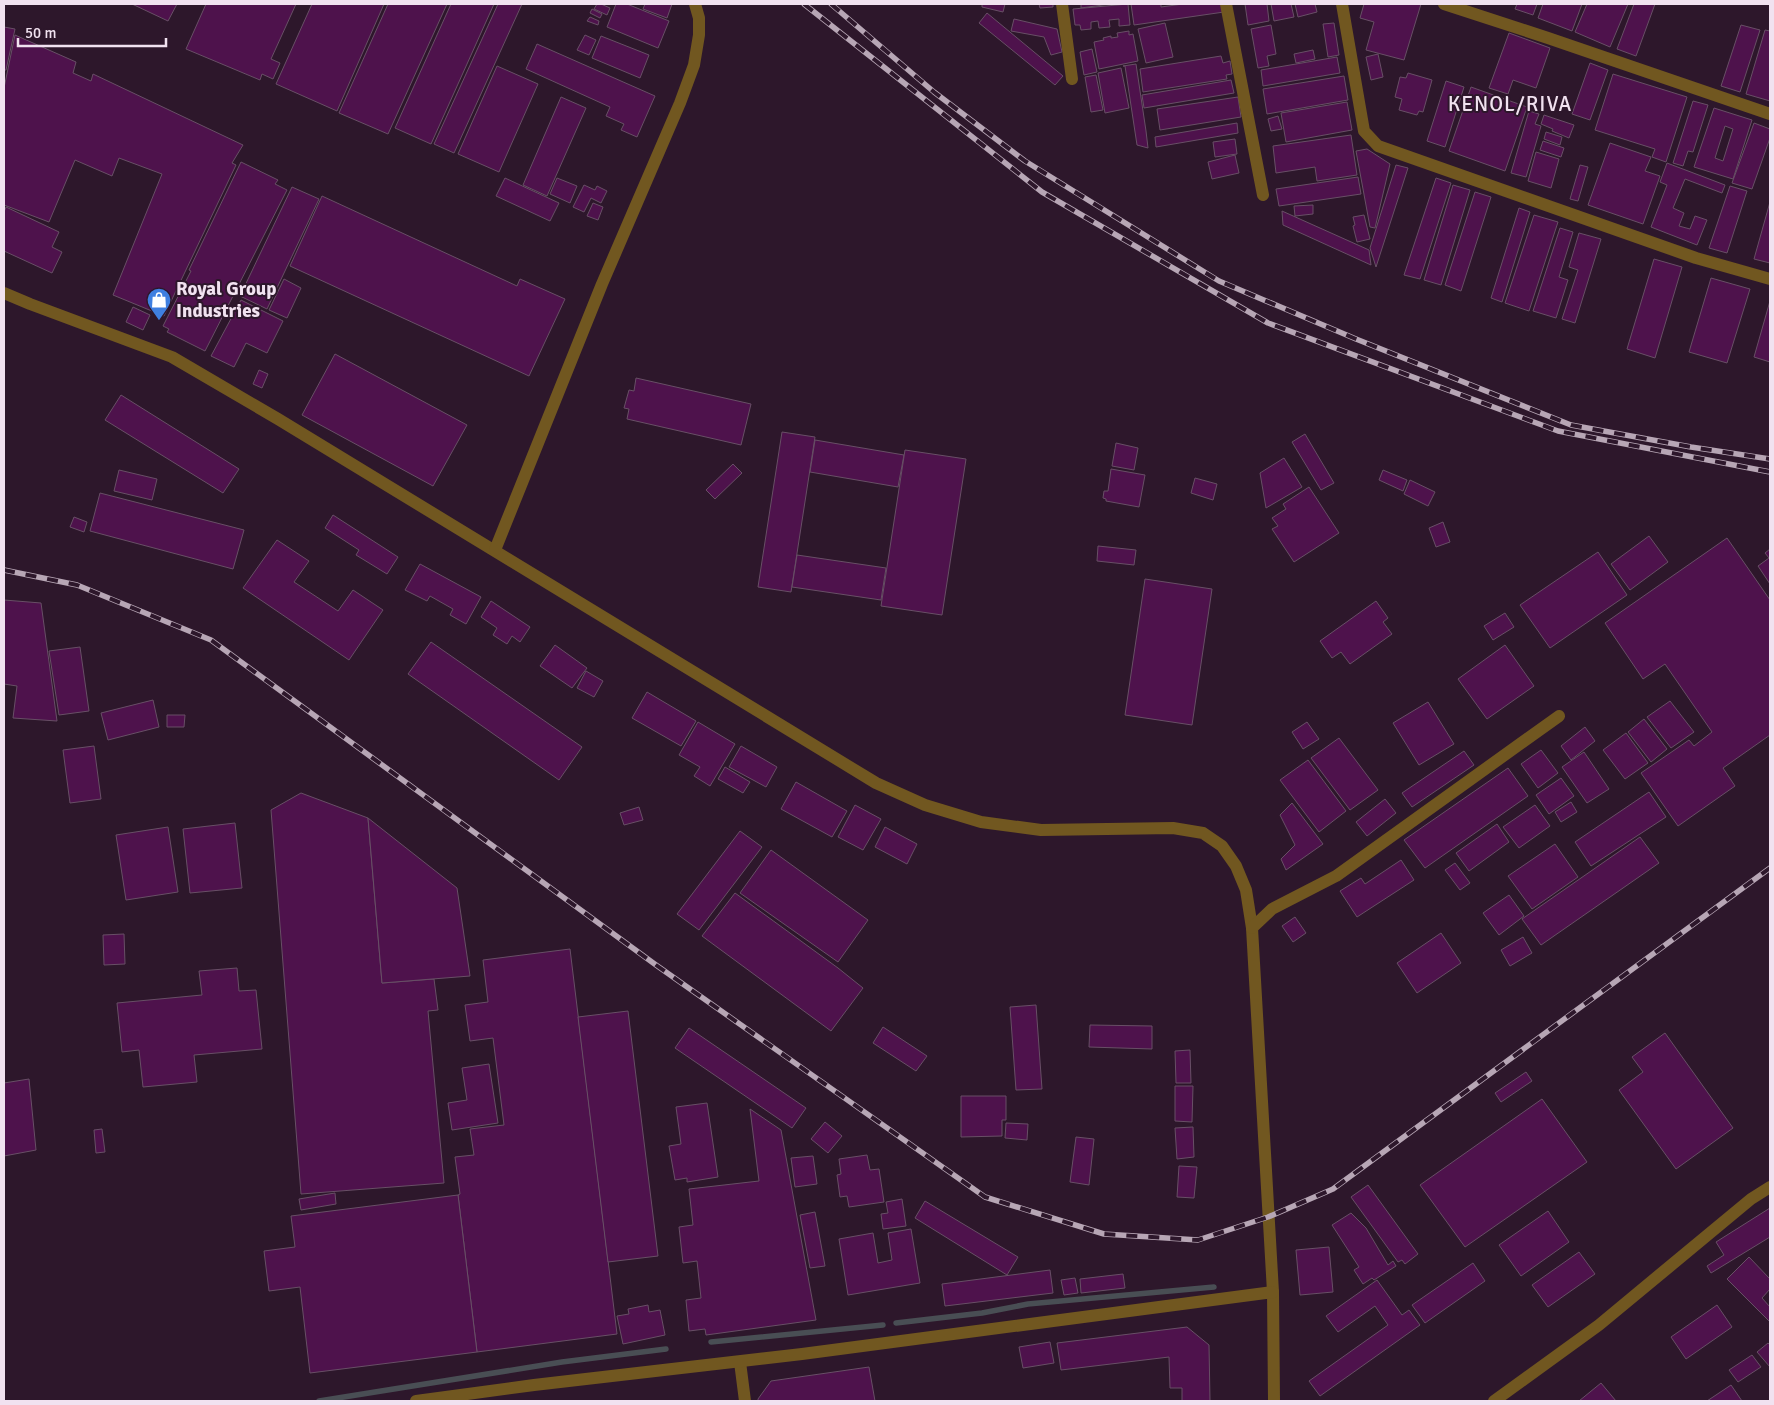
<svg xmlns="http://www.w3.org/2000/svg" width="1774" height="1405" font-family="Signika,sans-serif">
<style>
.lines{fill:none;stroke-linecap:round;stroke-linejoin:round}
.stream{stroke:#494e54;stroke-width:5.5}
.building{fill:#4e124c;stroke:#684f66;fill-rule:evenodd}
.street{stroke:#715720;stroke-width:12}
.rail-casing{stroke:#b7a6b5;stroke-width:5.5}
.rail{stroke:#2d172b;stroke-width:4;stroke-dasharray:11;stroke-linecap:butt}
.labels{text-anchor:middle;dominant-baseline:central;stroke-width:4;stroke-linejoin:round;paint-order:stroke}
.poi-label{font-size:19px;font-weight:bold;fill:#f1e2f0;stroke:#2d172b;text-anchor:start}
.quarter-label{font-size:21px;letter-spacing:1px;fill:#f1e2f0;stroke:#2d172b}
</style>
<rect width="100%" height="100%" fill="#2d172b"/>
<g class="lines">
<g class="stream">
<polyline points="896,1323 982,1313 1028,1304 1214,1287"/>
<polyline points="711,1342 883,1325"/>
<polyline points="319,1401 562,1362 666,1349"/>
</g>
</g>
<g class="building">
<polygon points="132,4 177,4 168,21"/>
<polygon points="206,4 296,4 271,59 280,63 273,79 262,74 260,80 186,49"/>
<polygon points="312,4 384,4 337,111 276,84"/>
<polygon points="388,4 447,4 388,134 339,113"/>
<polygon points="451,4 494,4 431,144 395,128"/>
<polygon points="498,4 522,4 454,153 434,144"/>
<polygon points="597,4 601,4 610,8 607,15 594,9"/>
<polygon points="616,4 627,4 669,21 658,48 607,27"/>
<polygon points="645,4 672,4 667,18 643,9"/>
<polygon points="982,4 1005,4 1003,12 982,7"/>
<polygon points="1039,4 1053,4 1053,7 1040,8"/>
<polygon points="1081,4 1110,4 1081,8"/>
<polygon points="1128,4 1130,25 1119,26 1119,19 1109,20 1110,27 1099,28 1098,21 1091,22 1091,29 1081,30 1080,25 1075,25 1073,9"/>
<polygon points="1131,4 1161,4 1161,7 1183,4 1222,4 1224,12 1134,25"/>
<polygon points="1245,4 1267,4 1269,21 1248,25"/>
<polygon points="1271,4 1291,4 1294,17 1274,21"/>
<polygon points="1295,4 1315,4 1317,12 1298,17"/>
<polygon points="1364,4 1421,4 1404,60 1366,50 1374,22 1360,18"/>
<polygon points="1517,4 1537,4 1533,15 1515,9"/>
<polygon points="1543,4 1582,4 1572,31 1538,18"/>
<polygon points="1587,4 1628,4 1610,47 1575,32"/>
<polygon points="1634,4 1655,4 1636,56 1617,49"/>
<polygon points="592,9 602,14 600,18 590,13"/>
<polygon points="987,13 1063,76 1055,85 979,23"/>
<polygon points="590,17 599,21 598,25 587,21"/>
<polygon points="1014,19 1057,29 1062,52 1051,55 1044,37 1011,31"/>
<polygon points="1165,23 1173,57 1146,63 1138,29"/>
<polygon points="1334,23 1339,55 1328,57 1323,24"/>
<polygon points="1271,25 1276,54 1267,56 1269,66 1258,68 1251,29"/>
<polygon points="1741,25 1760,30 1740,92 1721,86"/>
<polygon points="4,27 15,29 6,70 4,70"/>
<polygon points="1765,30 1770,31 1770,101 1746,94"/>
<polygon points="1129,31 1129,35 1133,34 1138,61 1099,69 1094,42 1104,40 1103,38 1111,36 1111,38 1118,37 1117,33"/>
<polygon points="1509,33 1550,48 1536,88 1513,80 1508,94 1489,88"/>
<polygon points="15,35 76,62 73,73 91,81 93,74 243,145 232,163 236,165 164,316 113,295 162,174 119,158 112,176 75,160 49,222 4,205 4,88"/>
<polygon points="585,35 596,40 589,55 577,50"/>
<polygon points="601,36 649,55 640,78 592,58"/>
<polygon points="537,44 655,96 637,137 621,130 624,124 606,116 610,107 526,69"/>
<polygon points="1092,49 1097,72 1084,75 1080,52"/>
<polygon points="1313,50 1315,59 1296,63 1294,54"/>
<polygon points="1378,54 1383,77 1371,80 1366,57"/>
<polygon points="1221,56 1223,63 1230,61 1232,74 1226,75 1227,79 1143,92 1140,69"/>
<polygon points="1337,57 1340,73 1263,86 1261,70"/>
<polygon points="1590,63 1608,70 1590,120 1572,114"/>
<polygon points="1136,64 1146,131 1148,148 1137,145 1125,66 1123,66"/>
<polygon points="497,66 538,84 499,172 458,154"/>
<polygon points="1121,68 1129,108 1105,113 1098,73"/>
<polygon points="1408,73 1432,80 1423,112 1419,111 1417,115 1399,110 1402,99 1395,97 1400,77 1406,78"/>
<polygon points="1613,74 1687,97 1666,162 1652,157 1655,149 1595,130"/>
<polygon points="1096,75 1103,110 1091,112 1085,77"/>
<polygon points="1344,76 1348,100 1267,114 1263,89"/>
<polygon points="1231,80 1234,93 1144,108 1142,95"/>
<polygon points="1446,81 1464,87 1445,147 1427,141"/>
<polygon points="1471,87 1527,107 1505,171 1449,151"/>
<polygon points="561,97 586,108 547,196 523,185"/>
<polygon points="1238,97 1241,117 1160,130 1157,109"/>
<polygon points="1693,101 1708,105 1693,152 1688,151 1683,166 1673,163"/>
<polygon points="1347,102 1352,130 1286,142 1281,113"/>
<path d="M1714 108 1752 120 1733 179 1694 167ZM1725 126 1733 129 1723 161 1715 158Z"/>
<polygon points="1529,111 1539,114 1535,124 1541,126 1526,177 1511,173"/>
<polygon points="1544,115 1574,125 1569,138 1552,131 1553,129 1541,124"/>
<polygon points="1278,116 1282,129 1271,131 1268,119"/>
<polygon points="1237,123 1238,133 1156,147 1155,137"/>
<polygon points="1754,123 1770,129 1770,138 1752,189 1732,183"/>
<polygon points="1546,132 1562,137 1560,145 1544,139"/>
<polygon points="1351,135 1357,175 1317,181 1315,167 1276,173 1273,146"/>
<polygon points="1235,139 1237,154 1215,157 1213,142"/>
<polygon points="1543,141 1564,148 1561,157 1540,150"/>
<polygon points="1610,143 1651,157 1645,171 1660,176 1643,224 1588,205"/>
<polygon points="1367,149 1390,164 1375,228 1370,227 1356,151"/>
<polygon points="1536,152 1559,159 1551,188 1528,181"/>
<polygon points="1235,155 1239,173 1212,179 1208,162"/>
<polygon points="241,162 278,180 275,184 287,190 205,351 167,332 169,329 163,326 191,271 189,270"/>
<polygon points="1667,163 1725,185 1722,193 1685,179 1673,208 1684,213 1679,226 1690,229 1695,216 1707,220 1697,245 1651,227 1667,185 1660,182"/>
<polygon points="1396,165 1408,168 1376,267 1370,248"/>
<polygon points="1580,165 1588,167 1578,201 1570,199"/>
<polygon points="1358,177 1361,194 1279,206 1276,189"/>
<polygon points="505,178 559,203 550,221 496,196"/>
<polygon points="557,178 577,186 570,203 550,194"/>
<polygon points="1436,178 1451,183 1420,279 1404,275"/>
<polygon points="584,185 595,190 597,186 607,191 601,203 591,198 584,212 573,207"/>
<polygon points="1453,185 1470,190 1441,285 1424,280"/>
<polygon points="1730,186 1747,191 1727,253 1709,248"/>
<polygon points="292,187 319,199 267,309 240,296"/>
<polygon points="1475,192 1491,197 1461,291 1445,285"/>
<polygon points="322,196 517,286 520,279 565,299 529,376 290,266"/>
<polygon points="1770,202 1770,263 1754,259"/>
<polygon points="593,203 603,207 598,220 587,216"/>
<polygon points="1313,205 1313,214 1295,216 1294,206"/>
<polygon points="6,207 59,232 52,247 62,252 52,273 4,251 4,212"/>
<polygon points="1519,208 1530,212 1502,302 1491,298"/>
<polygon points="1282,211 1369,250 1371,265 1283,225"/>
<polygon points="1364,215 1370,239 1357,242 1353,226 1355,225 1353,217"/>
<polygon points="1534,215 1558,222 1529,311 1505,303"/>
<polygon points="1560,228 1573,232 1559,277 1568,280 1556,318 1533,311"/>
<polygon points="1579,233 1601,239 1575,323 1562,319 1578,270 1569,267"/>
<polygon points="1654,259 1682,267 1655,358 1627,349"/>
<polygon points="1711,278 1750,289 1727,363 1689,352"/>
<polygon points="284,279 301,288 287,318 269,310"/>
<polygon points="241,300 283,321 267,353 246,343 234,367 211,356"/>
<polygon points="1770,301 1770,362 1754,357"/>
<polygon points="133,307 150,315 143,330 126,322"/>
<polygon points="335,354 467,425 433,486 302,415"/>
<polygon points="259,370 268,374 262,388 253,384"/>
<polygon points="636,378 751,404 741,445 627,419 629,409 624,408 629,390 634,391"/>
<polygon points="121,395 239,469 223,493 105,420"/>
<polygon points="782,432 815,437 791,592 758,587"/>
<polygon points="1305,434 1334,483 1321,490 1292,442"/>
<polygon points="815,440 904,455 898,487 810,472"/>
<polygon points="1116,443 1138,448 1134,470 1112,466"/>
<polygon points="905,450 966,459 942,615 881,606"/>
<polygon points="1284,458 1302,487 1266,508 1260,473"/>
<polygon points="733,464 742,473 715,499 706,490"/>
<polygon points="1111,469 1145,475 1139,507 1106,501 1106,499 1103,498 1104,491 1108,491"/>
<polygon points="119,470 157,479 152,500 114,491"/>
<polygon points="1383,470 1407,480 1403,491 1379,480"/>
<polygon points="1195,478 1217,484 1213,500 1191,493"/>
<polygon points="1410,480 1435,492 1428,506 1404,494"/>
<polygon points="1309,487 1339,533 1294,562 1272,529 1278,526 1272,518 1286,509 1283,504"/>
<polygon points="100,493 244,530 233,569 90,531"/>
<polygon points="333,515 398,557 387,574 356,555 359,550 325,528"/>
<polygon points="74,517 87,522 84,532 70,527"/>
<polygon points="1443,522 1450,542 1436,547 1429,528"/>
<polygon points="1649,536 1668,562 1630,590 1611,564"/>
<polygon points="1727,538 1770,600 1770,735 1723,768 1735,786 1678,826 1641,773 1689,740 1694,746 1712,732 1665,664 1643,679 1605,623"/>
<polygon points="277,540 309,561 294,582 338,611 353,590 383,610 349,660 243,588"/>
<polygon points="1098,546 1136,550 1134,565 1097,561"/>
<polygon points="1770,549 1770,584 1758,566 1769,558 1765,553"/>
<polygon points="1598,552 1627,595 1550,648 1520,605"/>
<polygon points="797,555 886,568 881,600 792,587"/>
<polygon points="420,564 481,597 466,624 450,615 453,609 430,596 427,601 405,590"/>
<polygon points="1145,579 1212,589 1192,725 1125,715"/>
<polygon points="4,600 41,603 57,721 13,718 17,686 4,684"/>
<polygon points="491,601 530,627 520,642 512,636 507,644 493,635 497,628 481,617"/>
<polygon points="1376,601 1388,618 1383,622 1392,634 1350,664 1341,652 1332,658 1320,641"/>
<polygon points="1505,613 1514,627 1493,640 1484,626"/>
<polygon points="431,642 582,747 559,780 408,674"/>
<polygon points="555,645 587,668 572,688 540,666"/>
<polygon points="1505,645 1534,686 1487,719 1458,679"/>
<polygon points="80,647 89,711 59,715 49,651"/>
<polygon points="586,671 603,681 594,697 577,688"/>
<polygon points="647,692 696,721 681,746 632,718"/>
<polygon points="153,700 159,727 108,740 101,713"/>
<polygon points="1670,701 1694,732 1671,748 1647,717"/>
<polygon points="1428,702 1454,744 1419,765 1393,723"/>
<polygon points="167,715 185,715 184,727 167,727"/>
<polygon points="1644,719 1667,749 1651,762 1628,732"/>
<polygon points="698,722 735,744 710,786 694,776 700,767 679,755"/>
<polygon points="1307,722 1319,739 1303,749 1292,732"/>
<polygon points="1585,727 1595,741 1571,760 1561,746"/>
<polygon points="1626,733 1648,763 1625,779 1603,750"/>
<polygon points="1339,738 1378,790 1350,810 1311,758"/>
<polygon points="94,746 101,799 70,803 63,750"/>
<polygon points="741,746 777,767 766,787 729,767"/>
<polygon points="1541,750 1558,773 1538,788 1521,764"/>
<polygon points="1464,751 1474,765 1412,807 1402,793"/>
<polygon points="1584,752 1609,789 1587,803 1562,767"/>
<polygon points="1308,760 1346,811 1319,832 1280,780"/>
<polygon points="725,767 750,782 743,793 718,779"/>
<polygon points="1508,768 1528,796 1425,868 1404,840"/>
<polygon points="1561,778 1574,796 1549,814 1536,795"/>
<polygon points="796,782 847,811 832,837 781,809"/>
<polygon points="1649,792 1666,817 1591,866 1575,842"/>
<polygon points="301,793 368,818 382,983 434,979 438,1010 428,1011 444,1183 301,1194 271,810"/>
<polygon points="1385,799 1396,813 1367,836 1356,822"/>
<polygon points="1571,802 1577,812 1561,822 1555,812"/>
<polygon points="1292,803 1323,844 1286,870 1281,859 1295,845 1280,815"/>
<polygon points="855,805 881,819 863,850 838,837"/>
<polygon points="1535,805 1550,826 1519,848 1503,827"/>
<polygon points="639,807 643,820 624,825 620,813"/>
<polygon points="368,818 457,888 470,976 382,983"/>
<polygon points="235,823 242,888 190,893 183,829"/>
<polygon points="1497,824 1509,842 1469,871 1456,853"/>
<polygon points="168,827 178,892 126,900 116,835"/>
<polygon points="885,827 917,844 907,864 875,847"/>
<polygon points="740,831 762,847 699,930 677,914"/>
<polygon points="1640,837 1659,863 1541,945 1522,919"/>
<polygon points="1555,844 1578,877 1532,909 1508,876"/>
<polygon points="771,850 868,920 838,962 740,893"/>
<polygon points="1401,860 1414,880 1357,917 1340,891 1361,878 1365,884"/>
<polygon points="1455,863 1470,883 1460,890 1445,870"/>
<polygon points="735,893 838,968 863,988 831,1031 702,936"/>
<polygon points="1509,895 1524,916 1499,935 1483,913"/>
<polygon points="1295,917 1306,933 1293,942 1282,926"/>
<polygon points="1441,933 1461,963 1417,993 1397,963"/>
<polygon points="124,934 125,964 104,965 103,935"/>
<polygon points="1523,937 1532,953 1510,966 1501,950"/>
<polygon points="570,949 617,1334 477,1352 458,1195 460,1194 455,1157 474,1155 470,1129 504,1125 493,1038 470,1041 465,1005 488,1002 483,960"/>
<polygon points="237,968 239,991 256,990 262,1049 194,1055 197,1082 143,1087 139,1050 122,1052 117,1003 202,995 199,971"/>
<polygon points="1036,1005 1042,1089 1016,1090 1010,1007"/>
<polygon points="628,1011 658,1256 608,1262 578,1017"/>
<polygon points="1090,1025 1152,1026 1152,1049 1089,1047"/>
<polygon points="883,1027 927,1056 916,1071 873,1043"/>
<polygon points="689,1028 806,1108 792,1128 675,1048"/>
<polygon points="1665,1033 1733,1128 1676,1169 1619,1090 1643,1072 1632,1057"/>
<polygon points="1190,1050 1191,1083 1176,1083 1175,1051"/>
<polygon points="489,1064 498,1123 452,1130 448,1103 467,1100 462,1068"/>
<polygon points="1526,1072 1532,1081 1501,1102 1495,1093"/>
<polygon points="29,1079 36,1150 4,1156 4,1083"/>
<polygon points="1175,1086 1193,1086 1192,1122 1175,1121"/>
<polygon points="961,1096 1006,1096 1006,1120 1002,1120 1002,1136 961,1137"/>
<polygon points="1542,1099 1587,1162 1465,1247 1420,1185"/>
<polygon points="707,1103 718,1177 687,1182 687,1178 675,1180 669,1146 681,1144 676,1107"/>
<polygon points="750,1109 781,1130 816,1320 706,1335 705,1329 689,1331 686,1300 701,1298 697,1261 683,1263 679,1227 693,1225 689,1189 759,1181"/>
<polygon points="825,1122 842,1136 828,1153 811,1139"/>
<polygon points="1006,1123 1028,1124 1027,1140 1005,1138"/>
<polygon points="1193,1127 1194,1157 1177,1159 1175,1128"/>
<polygon points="102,1129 105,1152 96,1153 94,1130"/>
<polygon points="1076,1137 1094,1139 1089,1185 1070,1182"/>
<polygon points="867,1155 870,1170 879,1169 884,1202 849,1207 847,1196 840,1197 837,1175 841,1174 839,1159"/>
<polygon points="813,1156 817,1184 795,1187 791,1158"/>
<polygon points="1179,1166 1197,1167 1194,1198 1177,1197"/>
<polygon points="1368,1185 1418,1254 1405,1264 1402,1260 1398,1262 1351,1197"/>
<polygon points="335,1193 336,1204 301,1210 299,1199"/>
<polygon points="458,1195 477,1352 310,1373 300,1287 269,1291 264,1251 295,1247 291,1216"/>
<polygon points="902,1199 906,1226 883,1229 881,1214 888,1213 886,1202"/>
<polygon points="925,1201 1018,1257 1007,1275 915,1218"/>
<polygon points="1770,1208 1770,1237 1711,1273 1707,1266 1724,1255 1716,1242"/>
<polygon points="1548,1211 1569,1242 1521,1276 1499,1245"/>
<polygon points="815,1212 825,1266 810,1268 800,1215"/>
<polygon points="1351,1213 1366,1228 1388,1265 1393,1261 1396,1266 1374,1280 1372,1278 1363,1284 1354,1270 1359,1267 1332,1225"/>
<polygon points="911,1229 920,1283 848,1295 839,1239 873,1233 878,1263 892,1260 888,1233"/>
<polygon points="1329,1247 1333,1292 1300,1295 1296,1250"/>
<polygon points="1579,1252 1595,1274 1548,1307 1532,1285"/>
<polygon points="1749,1257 1770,1279 1770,1289 1762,1298 1770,1307 1770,1322 1727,1279"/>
<polygon points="1473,1263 1485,1281 1425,1323 1412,1305"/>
<polygon points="1050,1270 1053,1293 945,1306 942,1284"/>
<polygon points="1123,1274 1125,1288 1081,1293 1080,1279"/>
<polygon points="1075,1278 1078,1293 1064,1295 1061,1280"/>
<polygon points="1377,1280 1402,1315 1409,1310 1420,1325 1320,1396 1309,1381 1388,1325 1375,1306 1338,1332 1326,1316"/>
<polygon points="648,1305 649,1312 660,1310 665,1335 623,1344 617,1316 629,1314 628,1309"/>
<polygon points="1717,1305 1732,1327 1686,1359 1671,1337"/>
<polygon points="1187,1327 1209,1345 1210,1401 1182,1401 1182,1388 1170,1388 1169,1357 1061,1370 1057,1343"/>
<polygon points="1050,1342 1054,1363 1023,1368 1019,1347"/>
<polygon points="1768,1343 1770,1345 1770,1367 1757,1352"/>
<polygon points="1752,1355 1761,1367 1738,1382 1729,1370"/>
<polygon points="869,1367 875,1401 758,1401 758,1399 771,1381"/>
<polygon points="1601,1383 1616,1401 1579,1401"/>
<polygon points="1731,1385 1742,1401 1707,1401"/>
</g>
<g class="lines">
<g class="street">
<polyline points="1062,4 1072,79"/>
<polyline points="1226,4 1263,195"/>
<polyline points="1342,4 1364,131 1378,146 1696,258 1770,279"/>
<polyline points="1444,4 1548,38 1770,114"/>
<polyline points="4,293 30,304 172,357 278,419 876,783 925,805 981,822 1041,830 1173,828 1203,833 1222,846 1236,866 1246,890 1252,928 1273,1292 1274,1401"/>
<polyline points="495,550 602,284 680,103 694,65 699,35 699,18 695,4"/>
<polyline points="1252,928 1272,909 1336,876 1559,716"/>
<polyline points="740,1362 745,1401"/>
<polyline points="416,1401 534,1385 802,1354 1273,1292"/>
<polyline points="1494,1401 1599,1325 1751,1199 1770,1187"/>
</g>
<defs>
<g id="rail">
<polyline points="804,4 1042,192 1268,323 1558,431 1770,472"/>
<polyline points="831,4 934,92 1025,161 1219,281 1356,339 1571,425 1691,447 1770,459"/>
<polyline points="4,570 77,585 211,640 656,965 985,1197 1104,1234 1198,1240 1268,1217 1333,1189 1770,868"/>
</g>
</defs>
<use href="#rail" class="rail-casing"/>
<use href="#rail" class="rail"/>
</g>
<defs>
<symbol id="shop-pin" viewBox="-11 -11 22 30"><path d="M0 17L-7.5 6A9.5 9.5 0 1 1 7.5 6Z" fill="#3f7fe0" stroke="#2d172b"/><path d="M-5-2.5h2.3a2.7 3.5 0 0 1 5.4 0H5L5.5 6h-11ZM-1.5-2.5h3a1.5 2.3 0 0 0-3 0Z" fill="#fff"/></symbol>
</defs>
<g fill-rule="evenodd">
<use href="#shop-pin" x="145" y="286" width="28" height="38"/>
</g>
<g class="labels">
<g class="poi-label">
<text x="176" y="289">Royal Group<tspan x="176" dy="22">Industries</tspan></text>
</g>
<g class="quarter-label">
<text x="1510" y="104">KENOL/RIVA</text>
</g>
</g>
<rect width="1774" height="1405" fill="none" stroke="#f1e2f0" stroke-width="10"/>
<path d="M18 38v8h148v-8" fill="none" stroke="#f1e2f0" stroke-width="2.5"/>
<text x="25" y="38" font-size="15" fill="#f1e2f0" stroke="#2d172b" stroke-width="4" paint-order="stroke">50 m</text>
</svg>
